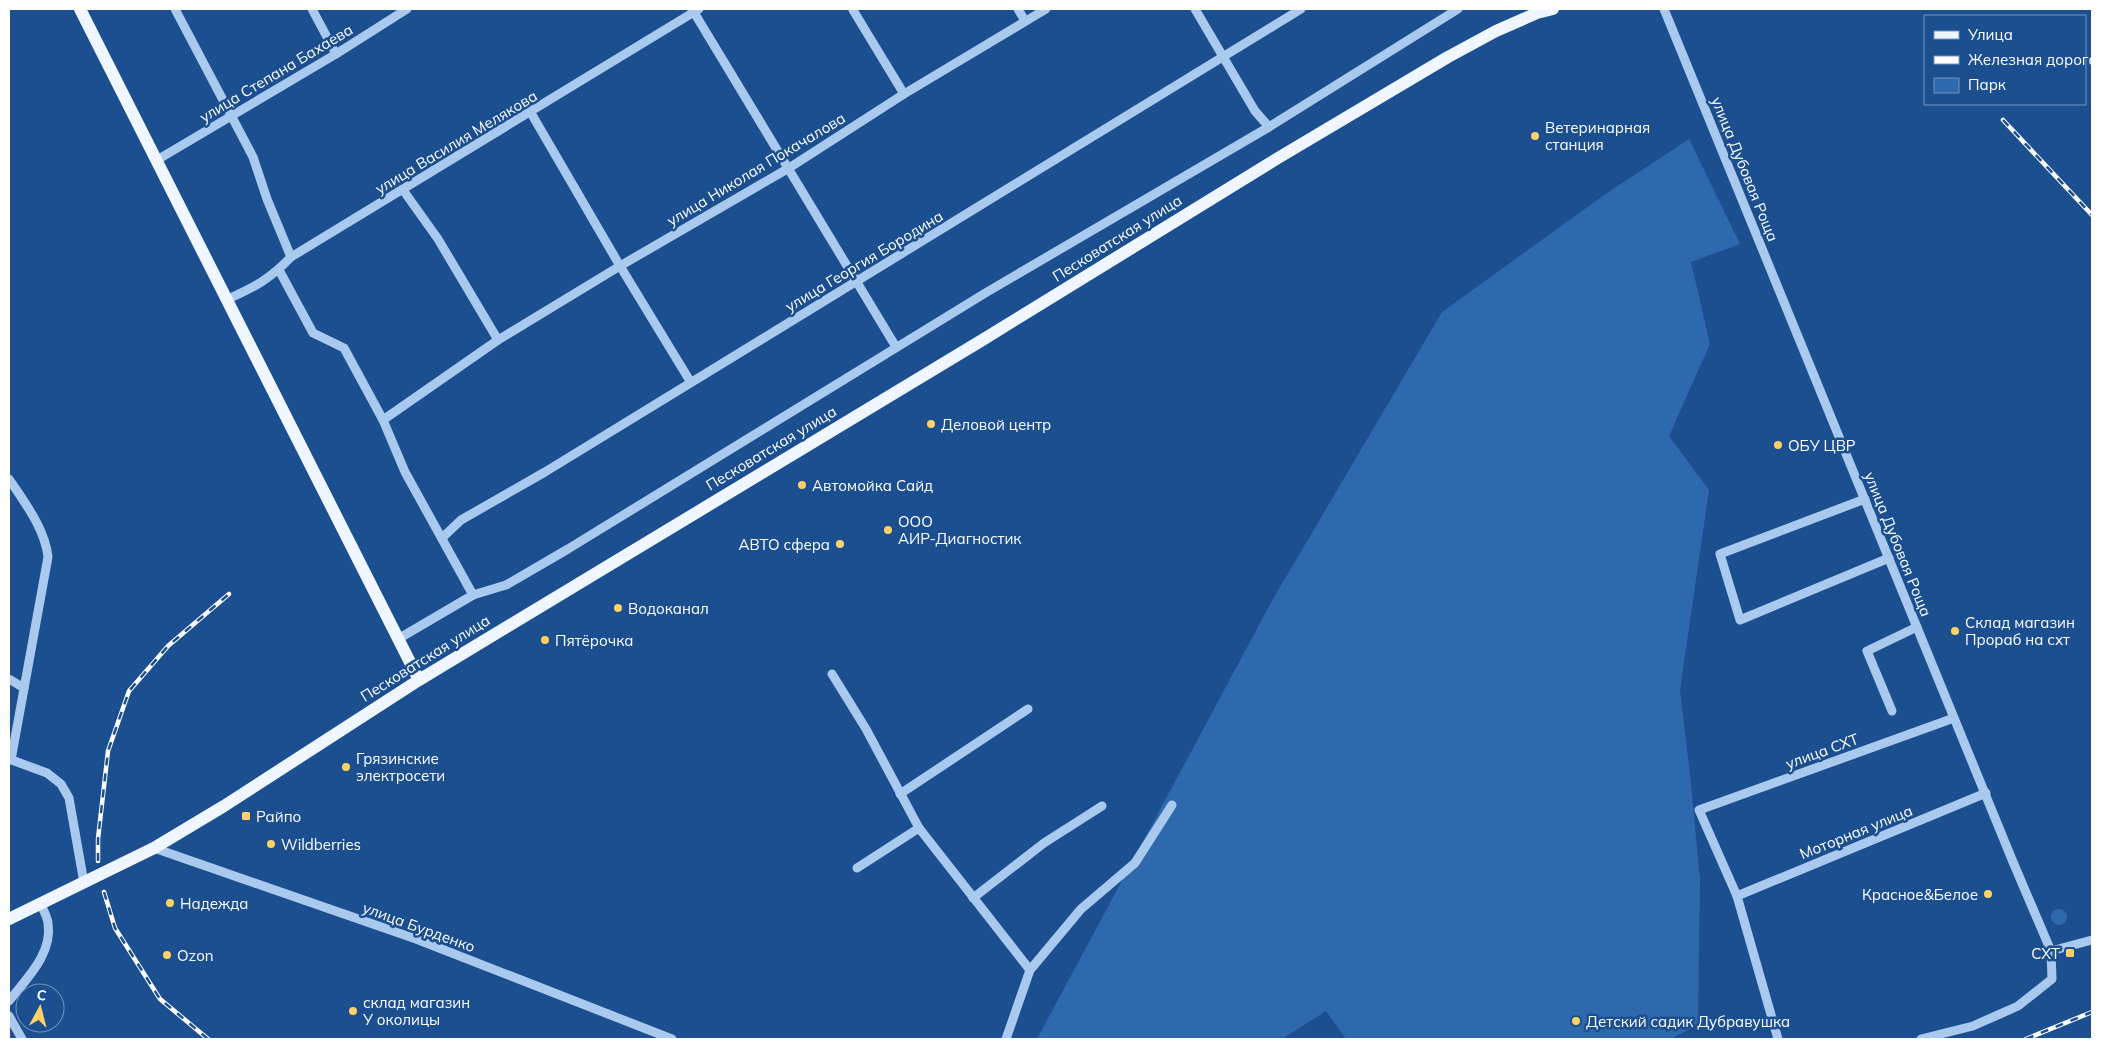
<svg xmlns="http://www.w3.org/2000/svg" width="2101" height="1048" font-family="Mulish,sans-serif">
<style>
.green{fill:#2e69ad}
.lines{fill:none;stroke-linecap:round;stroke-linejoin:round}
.minor{stroke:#a9c9ee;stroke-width:9}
.major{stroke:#f0f6ff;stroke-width:12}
.rail-casing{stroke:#fff;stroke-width:4.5}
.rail{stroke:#1b4f8f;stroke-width:2.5;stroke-dasharray:8;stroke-linecap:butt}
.poi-dot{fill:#ffd166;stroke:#1b4f8f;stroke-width:2}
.labels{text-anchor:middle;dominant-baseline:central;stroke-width:5;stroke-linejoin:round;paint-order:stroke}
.street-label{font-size:15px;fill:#fff;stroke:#1b4f8f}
.poi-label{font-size:15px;fill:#fff;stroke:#1b4f8f;text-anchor:start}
</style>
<rect width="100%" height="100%" fill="#1b4f8f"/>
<g class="green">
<polygon points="1689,139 1740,244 1691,262 1710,344 1669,436 1709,490 1680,690 1691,783 1700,880 1698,1025 1670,1039 1346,1039 1326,1011 1282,1039 1037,1039 1273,599 1442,312 1607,193"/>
<circle cx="2059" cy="917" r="8"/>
</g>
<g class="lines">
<g class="minor">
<polyline points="175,9 253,157 267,199 291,257"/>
<polyline points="312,9 336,54"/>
<polyline points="692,9 896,347"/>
<polyline points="1018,9 1025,21"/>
<polyline points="1195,9 1255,111 1269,127"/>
<polyline points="1664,9 2013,862 2051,951 2052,979 2018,1006 1973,1026 1921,1039"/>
<polyline points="853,10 904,94"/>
<polyline points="531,113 620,266 690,381"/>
<polyline points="157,160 336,54 407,9"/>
<polyline points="403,190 438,239 498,340"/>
<polyline points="279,270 313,333 344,348 383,420 405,472 473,595"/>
<path d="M228 299C255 287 270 279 291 257L699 9"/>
<polyline points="383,420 498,340 620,266 789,168 904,94 1046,9"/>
<path d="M9 479C25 503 45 529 48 557L11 760"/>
<polyline points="1865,499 1720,554 1740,620 1889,558"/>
<polyline points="442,538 461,520 545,472 1301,9"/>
<polyline points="398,639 473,595 506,585 568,549 987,292 1269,127 1458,9"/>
<polyline points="832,674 866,729 919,828 1030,970"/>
<polyline points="9,679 24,688"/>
<polyline points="1892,711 1867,651 1917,627"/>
<polyline points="9,759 47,773 61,784 69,798 84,883"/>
<polyline points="900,794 1028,709"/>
<polyline points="154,848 416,939 672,1039"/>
<polyline points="857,868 919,828"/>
<polyline points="1737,896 1986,793"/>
<polyline points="973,898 1044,843 1102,806"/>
<polyline points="2051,951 2092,940"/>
<path d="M9 1001C26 979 53 954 48 923 47 916 43 910 41 904"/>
<polyline points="9,1016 22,1039"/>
<polyline points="1006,1039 1030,970 1081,909 1135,863 1172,805"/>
<polyline points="1778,1039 1737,896 1699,810 1954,718"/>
</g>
<g class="major">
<polyline points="80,9 419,680"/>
<polyline points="9,919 154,848 224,806 419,680 984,339 1278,158 1448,57 1496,31 1537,13 1553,9"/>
</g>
<defs>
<g id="rail">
<polyline points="2003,120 2092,215"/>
<polyline points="98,861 98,839 108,751 129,691 168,646 229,594"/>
<polyline points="104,892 115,928 160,999 208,1039"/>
<polyline points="2026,1039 2092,1012"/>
</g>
</defs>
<use href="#rail" class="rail-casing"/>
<use href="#rail" class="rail"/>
</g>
<g class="poi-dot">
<circle cx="1535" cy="136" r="5"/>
<circle cx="931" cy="424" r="5"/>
<circle cx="1778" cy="445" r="5"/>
<circle cx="802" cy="485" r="5"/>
<circle cx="888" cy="530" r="5"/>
<circle cx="840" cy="544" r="5"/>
<circle cx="618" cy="608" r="5"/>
<circle cx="1955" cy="631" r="5"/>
<circle cx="545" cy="640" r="5"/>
<circle cx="346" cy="767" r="5"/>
<rect x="241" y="811" width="10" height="10" rx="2.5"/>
<circle cx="271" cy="844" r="5"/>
<circle cx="1988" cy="894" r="5"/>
<circle cx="170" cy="903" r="5"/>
<rect x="2065" y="948" width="10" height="10" rx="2.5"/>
<circle cx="167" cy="955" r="5"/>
<circle cx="353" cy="1011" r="5"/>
<circle cx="1576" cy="1021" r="5"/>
</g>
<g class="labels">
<g class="street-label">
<text transform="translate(276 73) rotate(-31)">улица Степана Бахаева</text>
<text transform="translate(456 142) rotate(-31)">улица Василия Мелякова</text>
<text transform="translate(756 169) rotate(-31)">улица Николая Покачалова</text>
<text transform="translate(1745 169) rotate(68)">улица Дубовая Роща</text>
<text transform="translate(1117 238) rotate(-32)">Песковатская улица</text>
<text transform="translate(864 261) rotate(-31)">улица Георгия Бородина</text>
<text transform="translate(771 448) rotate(-31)">Песковатская улица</text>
<text transform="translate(1898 544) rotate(68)">улица Дубовая Роща</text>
<text transform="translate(425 658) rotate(-32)">Песковатская улица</text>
<text transform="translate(1822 751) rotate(-20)">улица СХТ</text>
<text transform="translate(1856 832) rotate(-22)">Моторная улица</text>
<text transform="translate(419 927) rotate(20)">улица Бурденко</text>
</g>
<g class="poi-label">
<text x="1545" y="127">Ветеринарная<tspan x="1545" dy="17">станция</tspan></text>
<text x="941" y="424">Деловой центр</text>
<text x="1788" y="445">ОБУ ЦВР</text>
<text x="812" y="485">Автомойка Сайд</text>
<text x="898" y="521">ООО<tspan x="898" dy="17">АИР-Диагностик</tspan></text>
<text x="830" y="544" text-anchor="end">АВТО сфера</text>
<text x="628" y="608">Водоканал</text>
<text x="1965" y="622">Склад магазин<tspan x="1965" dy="17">Прораб на схт</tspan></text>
<text x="555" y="640">Пятёрочка</text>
<text x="356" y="758">Грязинские<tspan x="356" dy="17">электросети</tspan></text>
<text x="256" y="816">Райпо</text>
<text x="281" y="844">Wildberries</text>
<text x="1978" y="894" text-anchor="end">Красное&amp;Белое</text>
<text x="180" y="903">Надежда</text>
<text x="2060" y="953" text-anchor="end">СХТ</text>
<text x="177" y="955">Ozon</text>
<text x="363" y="1002">склад магазин<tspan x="363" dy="17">У околицы</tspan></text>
<text x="1586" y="1021">Детский садик Дубравушка</text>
</g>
</g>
<rect width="2101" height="1048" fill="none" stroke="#ffffff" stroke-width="20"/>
<rect x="1924" y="15" width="162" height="90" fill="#1b4f8f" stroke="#7695bc"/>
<rect x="1934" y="31" width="25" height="8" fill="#f0f6ff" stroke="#7695bc"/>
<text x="1968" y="40" font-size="15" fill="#ffffff">Улица</text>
<rect x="1934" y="56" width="25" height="8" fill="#ffffff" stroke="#7695bc"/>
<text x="1968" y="65" font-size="15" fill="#ffffff">Железная дорога</text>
<rect x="1934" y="78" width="25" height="15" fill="#2e69ad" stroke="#7695bc"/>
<text x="1968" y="90" font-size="15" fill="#ffffff">Парк</text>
<g transform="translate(40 1008) rotate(7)"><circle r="24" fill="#1b4f8f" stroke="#7695bc"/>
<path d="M0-4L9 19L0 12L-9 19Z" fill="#ffd166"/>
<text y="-8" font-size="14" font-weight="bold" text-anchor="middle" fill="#ffffff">С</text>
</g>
</svg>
